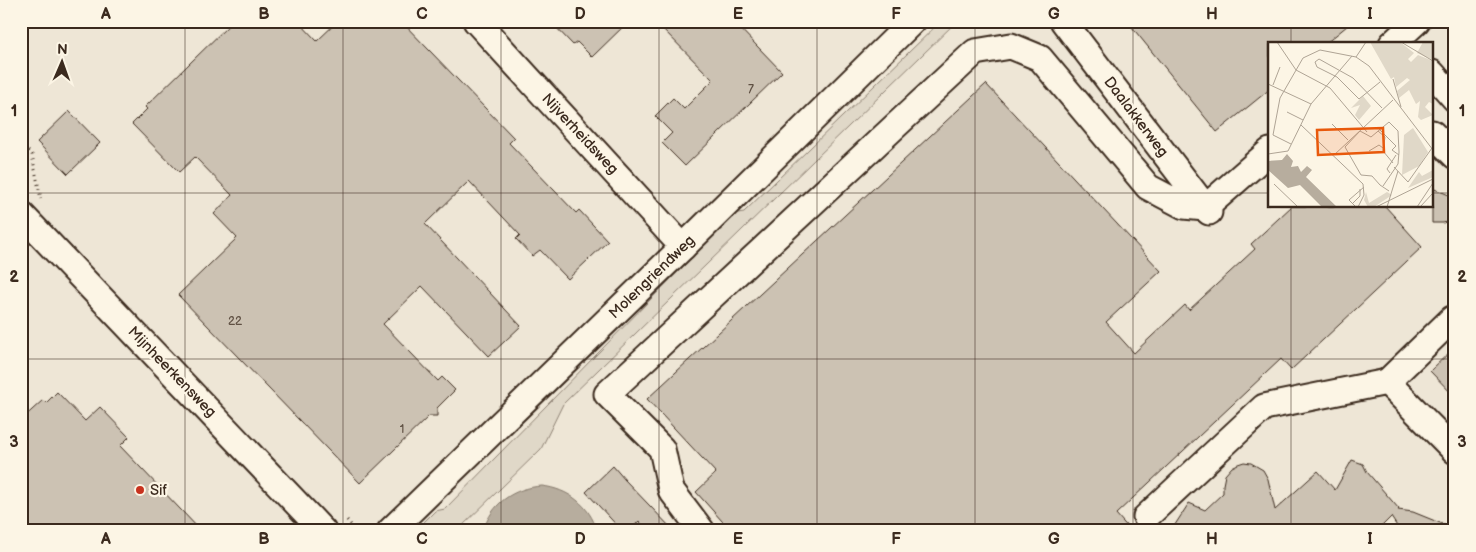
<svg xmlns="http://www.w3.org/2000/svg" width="1476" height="552" font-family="'Balsamiq Sans',sans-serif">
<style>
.built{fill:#eee6d6;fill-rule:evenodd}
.green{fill:#e0d8c8;stroke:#8e8173}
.water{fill:#b7ad9e;stroke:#85796b}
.building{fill:#ccc2b3;stroke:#3b2a1e}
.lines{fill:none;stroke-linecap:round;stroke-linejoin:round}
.minor-casing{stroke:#3b2a1e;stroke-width:29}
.path{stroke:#3b2a1e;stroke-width:3;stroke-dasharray:1 4;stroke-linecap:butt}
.minor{stroke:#fcf5e5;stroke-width:25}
.grid{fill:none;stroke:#3b2a1e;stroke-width:1;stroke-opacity:0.55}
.poi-dot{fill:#c8321e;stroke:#fcf5e5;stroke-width:2}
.labels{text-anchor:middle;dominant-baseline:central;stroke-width:4.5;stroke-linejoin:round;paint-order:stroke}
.number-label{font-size:12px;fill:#5f5043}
.street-label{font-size:15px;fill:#3b2a1e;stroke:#fcf5e5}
.poi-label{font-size:15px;fill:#3b2a1e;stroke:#fcf5e5;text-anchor:start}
.inset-road{fill:none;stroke:#afa495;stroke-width:1}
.view{fill:#e8590c;fill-opacity:0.15;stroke:#e8590c;stroke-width:2.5}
.inset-edge{fill:none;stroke:#3b2a1e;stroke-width:2.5}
.neatline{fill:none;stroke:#3b2a1e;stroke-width:2}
.grid-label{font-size:16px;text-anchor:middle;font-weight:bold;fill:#3b2a1e}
</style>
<rect width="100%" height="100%" fill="#fcf5e5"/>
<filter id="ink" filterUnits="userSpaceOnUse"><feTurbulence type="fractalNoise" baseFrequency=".02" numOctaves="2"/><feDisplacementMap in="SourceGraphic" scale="10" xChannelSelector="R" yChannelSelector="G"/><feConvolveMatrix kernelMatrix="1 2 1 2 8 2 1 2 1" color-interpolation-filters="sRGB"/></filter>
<g filter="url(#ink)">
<path class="built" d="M21 21H1455V531H21ZM1270 44H1432V206H1270Z"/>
<polygon class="green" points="941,21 957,21 563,404 541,449 457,531 415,531 435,511 445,509 700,249 708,234 726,215 744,212"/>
<path class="water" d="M542 486C568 489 590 505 597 531H483C492 503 513 488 542 486Z"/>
<g class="building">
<polygon points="233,21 298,21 317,41 338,21 401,21 514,138 509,143 576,213 579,210 608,241 568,279 540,250 532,256 516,239 520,235 469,181 425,224 521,326 489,356 422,286 383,324 438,381 442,377 455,390 437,408 437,416 429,416 360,483 178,295 237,238 214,214 232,195 195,157 179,172 132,124 147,109 145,107"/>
<polygon points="550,21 629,21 592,57 577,42 573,45"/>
<polygon points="655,21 733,21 782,72 685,166 662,143 672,133 655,116 673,98 684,109 713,80"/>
<polygon points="1127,21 1353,21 1325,44 1270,44 1270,89 1217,132"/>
<polygon points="986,84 1161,271 1106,322 1134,353 1185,305 1189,310 1255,249 1251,244 1292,206 1385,206 1422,247 1291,370 1281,359 1116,514 1131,531 731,531 696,492 716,473 647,399"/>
<polygon points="69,111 100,143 68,174 37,142"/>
<polygon points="1432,188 1449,195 1455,199 1455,217 1450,221 1443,223 1432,223"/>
<polygon points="1455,347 1455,397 1430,371"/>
<polygon points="57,392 85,421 100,407 129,437 120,446 201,531 21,531 21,420 43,400 46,403"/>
<polygon points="1352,460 1363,464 1367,472 1399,509 1398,510 1413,512 1455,529 1455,531 1400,531 1391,517 1377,531 1171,531 1189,503 1205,510 1223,493 1223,485 1225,475 1232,467 1238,464 1244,462 1251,463 1263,470 1268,479 1275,510 1318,471 1335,490"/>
<polygon points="613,466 625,480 674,531 648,531 639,521 629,531 622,531 586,492"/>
</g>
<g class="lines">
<defs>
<g id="minor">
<polyline points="476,21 683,247"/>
<polyline points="1063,21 1209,212"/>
<polyline points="1392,44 1417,21"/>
<polyline points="1432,73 1455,99"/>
<polyline points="1432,133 1455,156"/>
<polyline points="21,214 323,531"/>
<polyline points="1387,382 1452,319"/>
<polyline points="1146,517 1264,407 1387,382 1455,451"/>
<polyline points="390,531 683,247 913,21"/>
<polyline points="702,531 671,490 662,449 607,394 975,52 1011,46 1040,58 1148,187 1184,206 1205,208 1270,151"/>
</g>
</defs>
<use href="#minor" class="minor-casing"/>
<g class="path">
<polyline points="21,144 32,155 41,199"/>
<polyline points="347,520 356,531"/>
</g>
<use href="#minor" class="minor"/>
</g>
</g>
<path class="grid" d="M185 21V531M343 21V531M501 21V531M659 21V531M817 21V531M975 21V531M1133 21V531M1291 21V44M21 193H1270M1432 193H1455M1291 206V531M21 359H1455"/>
<circle class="poi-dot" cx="140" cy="490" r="5"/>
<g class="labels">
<g class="number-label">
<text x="751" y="89">7</text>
<text x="235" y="321">22</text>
<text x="402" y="429">1</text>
</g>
<g class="street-label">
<text transform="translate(1136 117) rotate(53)">Daalakkerweg</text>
<text transform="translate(580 134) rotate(47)">Nijverheidsweg</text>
<text transform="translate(652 277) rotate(-44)">Molengriendweg</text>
<text transform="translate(172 372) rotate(46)">Mijnheerkensweg</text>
</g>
<g class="poi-label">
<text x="150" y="490">Sif</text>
</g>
</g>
<g transform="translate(1268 42)">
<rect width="165" height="165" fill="#fcf5e5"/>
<path d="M102 0H132L146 11 140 17 143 20 150 13 165 19V62L161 60 157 65 165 73 153 78 150 75 152 59 148 62 141 48 131 56 129 49 142 38 139 36 128 45 126 35 123 37ZM155 0H165V18L149 11ZM95 54 103 64 91 78 87 73 92 63 83 66ZM145 86 160 110 151 124 134 133 136 93ZM165 128V135L140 146 151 130 154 134ZM98 150 101 161 119 150 124 153 106 165H100L96 158Z" fill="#e0d8c8"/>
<path d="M19 112 25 119 23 125 30 124 33 130 39 124 44 128 38 135 69 165H54L32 143 20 146 0 128V119L14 118Z" fill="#b7ad9e"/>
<path class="inset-road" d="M9 0 28 28 62 46 99 90M133 0 165 19M88 15 98 0M51 17 47 20 49 25 69 35 91 57 112 40M51 17 85 36 114 66M125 37 133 65M0 42 43 62M5 43 12 25M19 70 35 78M64 82 80 98M33 83 95 142 96 153 90 165M111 87 128 104 124 108 131 113M110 89 117 95 115 109 125 121M23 102 5 93 12 56 35 16 52 8 88 15 101 24 165 108M101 109 111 103 115 106M0 112 20 109 43 62 84 14M66 113 125 58M126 125 140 140 164 106M122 131 119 127 128 113M6 142 30 165M115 144 130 122 131 110 130 89 121 80 103 95 92 89 77 105 93 133 104 134 112 143 121 149M84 162 92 154V147M88 165 81 158 96 145M108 165 165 137M119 165 130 129M149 165 165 141M152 165 165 151"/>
<path class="view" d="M115 86 116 110 50 113 49 88Z"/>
<rect width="165" height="165" class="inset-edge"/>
</g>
<rect width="1476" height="552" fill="none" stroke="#fcf5e5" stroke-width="55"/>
<g transform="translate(62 62) rotate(2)" stroke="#fcf5e5" stroke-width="4" paint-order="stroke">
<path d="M0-4L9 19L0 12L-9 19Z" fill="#3b2a1e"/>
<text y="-8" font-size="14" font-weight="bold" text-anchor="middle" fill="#3b2a1e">N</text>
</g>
<rect x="28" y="28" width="1420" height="496" class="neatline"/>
<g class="grid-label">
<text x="106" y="19">A</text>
<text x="264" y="19">B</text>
<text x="422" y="19">C</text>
<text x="580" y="19">D</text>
<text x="738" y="19">E</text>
<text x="896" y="19">F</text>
<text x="1054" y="19">G</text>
<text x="1212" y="19">H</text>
<text x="1370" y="19">I</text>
<text x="14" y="116">1</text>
<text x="1462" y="116">1</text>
<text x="14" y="282">2</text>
<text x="1462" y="282">2</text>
<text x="14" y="447">3</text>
<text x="1462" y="447">3</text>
<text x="106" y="544">A</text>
<text x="264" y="544">B</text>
<text x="422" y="544">C</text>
<text x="580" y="544">D</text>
<text x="738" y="544">E</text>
<text x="896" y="544">F</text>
<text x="1054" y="544">G</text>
<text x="1212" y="544">H</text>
<text x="1370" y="544">I</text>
</g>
</svg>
